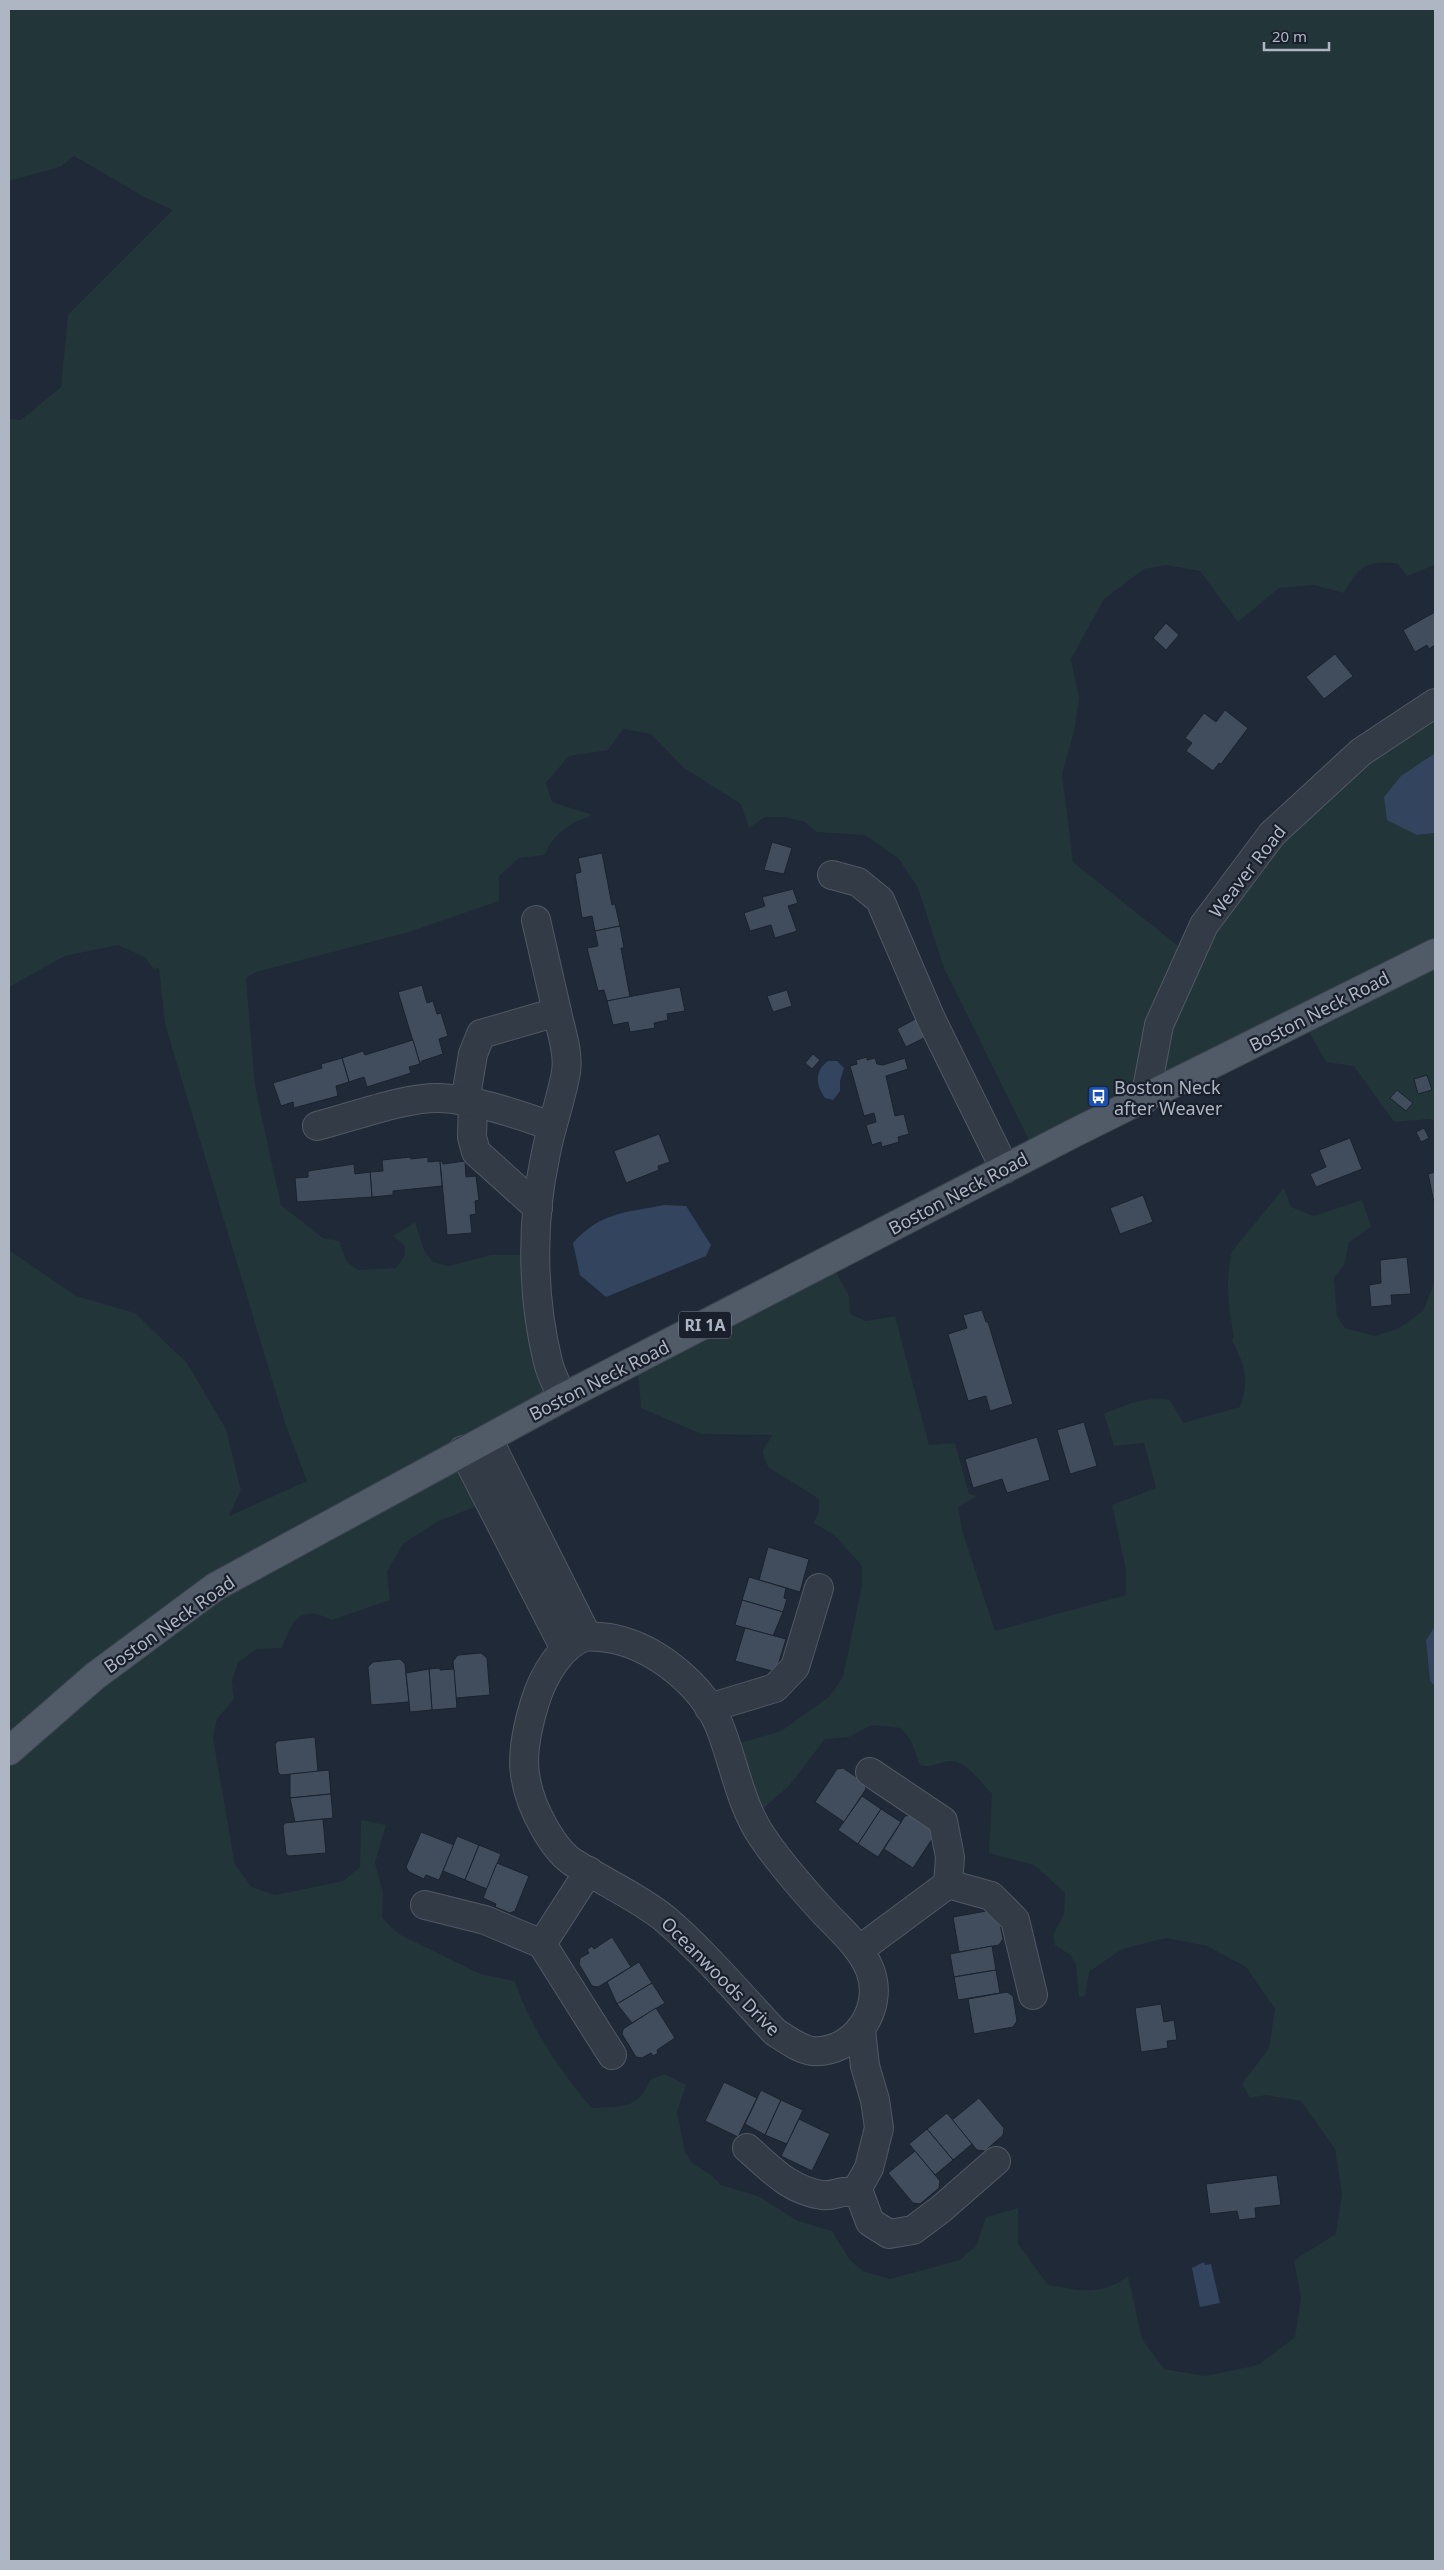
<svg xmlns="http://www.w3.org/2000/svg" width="1444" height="2570" font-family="'Noto Sans',sans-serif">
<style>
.green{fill:#223538}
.water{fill:#33445e}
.building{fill:#414c5c;stroke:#1b222e}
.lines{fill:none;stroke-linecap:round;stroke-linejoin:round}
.minor-casing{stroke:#515965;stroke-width:30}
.major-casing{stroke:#3d4451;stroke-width:30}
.minor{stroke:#333b47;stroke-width:28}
.major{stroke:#515a67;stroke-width:28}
.labels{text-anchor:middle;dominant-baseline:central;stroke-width:4.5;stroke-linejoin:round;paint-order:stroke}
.shield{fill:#19202c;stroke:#818996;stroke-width:1}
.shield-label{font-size:16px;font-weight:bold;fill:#aeb6c4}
.street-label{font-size:18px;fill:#aeb6c4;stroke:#19202c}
.poi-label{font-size:18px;fill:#aeb6c4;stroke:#19202c;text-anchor:start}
</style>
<rect width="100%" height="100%" fill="#202937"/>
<path class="green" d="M9 9H1435V565L1407 576 1398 564C1368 559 1358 567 1344 593L1314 585 1279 588 1238 622 1200 571 1166 565 1144 569 1104 599 1071 659 1079 698 1074 732 1062 774 1073 862 1187 953 1274 831 1435 702V753L1426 758 1417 835 1435 833V1121L1429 1119 1394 1122 1354 1066 1326 1062 1303 1021 1035 1152 944 968 918 888 899 859 865 835 816 832 805 822 785 817H765L749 828 741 804 684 768 651 734 623 729 608 750 569 756 546 783 552 802 593 815C572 822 553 833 545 855L519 858 499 876V901L409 932 256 972 246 978 255 1086 281 1205 323 1238 339 1241 347 1262 358 1270 396 1268 405 1255V1246L393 1236 415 1222 424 1250 433 1262 449 1266 491 1255H532L559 1393 478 1438 482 1504 437 1522 403 1544 387 1572 390 1600 332 1620C299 1604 292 1621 282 1648L256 1649 238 1663 232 1681 234 1699 217 1719 213 1738 235 1865 252 1887 275 1895 343 1881 360 1867 361 1820 386 1825 375 1863 383 1893 382 1918 399 1934 480 1974 515 1981C529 2025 561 2073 592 2108 621 2106 638 2110 650 2080L665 2074 686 2085 677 2112 685 2152 692 2163 710 2174 721 2185 758 2196 798 2221 832 2231 850 2260 863 2271 890 2279 960 2260 976 2246 986 2217 1018 2208V2244L1048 2285C1080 2290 1100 2297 1128 2276L1142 2339 1164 2369 1205 2376 1258 2365 1295 2337 1301 2298 1294 2260 1336 2234 1342 2194 1335 2149 1301 2101 1266 2095 1250 2098 1242 2084 1269 2048 1275 2009 1246 1967 1207 1946 1166 1938 1122 1949 1089 1972 1085 1996 1079 1997 1076 1964 1070 1955 1055 1945 1053 1935 1064 1914 1065 1893 1034 1865 989 1853 992 1794C982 1784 967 1762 952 1761 940 1761 933 1769 920 1765L911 1741 901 1728 872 1725 849 1737 825 1739 789 1786 751 1819 723 1748 781 1731 829 1697 843 1677 862 1585V1566L834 1535 814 1523 819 1511V1499L768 1467 762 1452 772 1435 701 1434 641 1408 637 1361 830 1261 849 1296 850 1314 866 1321 895 1316 929 1445 955 1443 969 1494 978 1496 958 1507 962 1530 995 1631 1126 1595V1570L1112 1505 1156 1488 1144 1443 1114 1446 1104 1414C1126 1404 1146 1396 1170 1400L1183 1423 1240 1407C1250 1377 1245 1368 1232 1340L1234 1337C1228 1305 1225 1283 1232 1251L1284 1188 1291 1207 1314 1216 1362 1200 1371 1227 1349 1242 1344 1265 1334 1278 1337 1316 1345 1328 1375 1336 1399 1328 1423 1311 1434 1283 1435 1238V1626L1426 1640 1430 1681 1435 1686V2561H9V1250L76 1296 135 1313 187 1363 226 1429 241 1490 229 1516 307 1481 285 1423 165 1024 159 968 154 969 144 957 118 945 65 956 9 987V419L21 420 61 387 68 315 173 210 144 197 74 156 60 167 9 181Z"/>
<g class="water">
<polygon points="1435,753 1435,833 1417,835 1387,820 1384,797 1401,776"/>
<path d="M828 1061H837L844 1068 840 1081V1091L833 1100 825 1098C816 1085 814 1071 828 1061Z"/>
<path d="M664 1205 686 1206 711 1245 706 1256 606 1297 580 1275 573 1243C601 1212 625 1213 664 1205Z"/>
<polygon points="1435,1626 1435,1686 1430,1681 1426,1640"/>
<polygon points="1204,2262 1205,2265 1211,2264 1220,2303 1200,2307 1192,2268"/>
</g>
<g class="building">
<polygon points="1435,612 1435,645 1429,649 1427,645 1415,652 1403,630"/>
<polygon points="1166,623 1179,635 1166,650 1153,638"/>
<polygon points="1335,654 1353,676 1324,699 1306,677"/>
<polygon points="1225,710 1248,728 1221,764 1219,763 1213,771 1186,751 1192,743 1185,738 1204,713 1216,722"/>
<polygon points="772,842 792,848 784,874 764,870"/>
<polygon points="602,853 612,905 615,904 620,926 595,931 592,916 582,918 575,874 581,872 578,858"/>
<polygon points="793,889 798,903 788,906 797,931 775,938 771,925 750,931 744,913 765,906 762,897"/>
<polygon points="620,926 624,948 621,948 630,997 607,1001 604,990 598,991 587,948 598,946 595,931"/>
<polygon points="422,985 427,1003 433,1001 437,1014 441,1013 448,1036 439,1039 443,1054 422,1061 420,1064 398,992"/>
<polygon points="680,987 685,1011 667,1014 668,1020 654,1023 655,1028 630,1032 628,1022 613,1025 607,1001"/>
<polygon points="787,990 792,1006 773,1012 767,996"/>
<polygon points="917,1018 926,1037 906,1047 897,1029"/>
<polygon points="413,1040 420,1064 409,1067 411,1073 367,1087 364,1077 349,1082 342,1058 363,1051 365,1055"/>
<polygon points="813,1054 820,1060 812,1069 805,1063"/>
<polygon points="867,1057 867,1060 875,1058 877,1064 883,1065 905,1058 908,1069 886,1076 895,1116 904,1114 909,1134 898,1137 899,1142 882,1147 881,1142 872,1145 866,1125 876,1122 874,1113 864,1116 850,1066 857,1064 856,1060"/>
<polygon points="342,1058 349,1082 336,1086 338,1096 294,1108 293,1102 281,1106 273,1083 322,1068 321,1064"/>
<polygon points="1427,1075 1432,1090 1418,1094 1414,1079"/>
<polygon points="1397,1090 1413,1103 1406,1111 1390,1098"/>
<polygon points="1424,1128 1429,1138 1421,1142 1416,1132"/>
<polygon points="659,1134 670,1162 658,1166 659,1170 626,1183 614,1151"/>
<polygon points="1350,1138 1362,1169 1316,1187 1310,1174 1326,1167 1319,1150"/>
<polygon points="410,1157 411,1159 428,1157 428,1162 440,1161 442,1186 393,1191 393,1195 372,1197 370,1172 383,1171 382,1160"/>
<polygon points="440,1161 442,1161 443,1164 465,1161 466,1177 476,1176 479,1200 475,1201 476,1214 470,1215 472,1233 447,1235"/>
<polygon points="354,1164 355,1174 370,1172 372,1197 297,1202 295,1178 308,1177 308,1171"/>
<polygon points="1435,1172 1435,1207 1428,1174"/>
<polygon points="1143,1195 1153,1222 1120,1234 1110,1208"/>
<polygon points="1407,1257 1411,1294 1391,1295 1392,1305 1371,1307 1369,1285 1381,1283 1380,1260"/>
<polygon points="982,1310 986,1322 988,1322 1013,1404 990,1411 986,1396 968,1401 948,1334 967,1328 963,1315"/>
<polygon points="1084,1422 1097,1466 1070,1474 1057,1430"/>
<polygon points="1037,1437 1050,1480 1007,1493 1002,1479 973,1488 965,1459"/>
<polygon points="768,1547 809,1559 800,1592 759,1580"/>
<polygon points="749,1577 786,1588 784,1598 787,1599 783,1612 742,1600"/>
<polygon points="742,1600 783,1612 773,1636 735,1625"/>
<polygon points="745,1628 786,1639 776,1672 735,1661"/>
<polygon points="481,1653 487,1658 490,1695 456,1698 453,1661 458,1655"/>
<polygon points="400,1659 405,1664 409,1702 371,1705 368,1667 373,1662"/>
<polygon points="440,1668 440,1670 454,1669 457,1708 432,1710 429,1669"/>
<polygon points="429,1669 432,1710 410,1712 406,1673"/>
<polygon points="315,1737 318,1772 281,1775 278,1772 275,1744 278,1741"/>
<polygon points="843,1768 865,1783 866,1789 844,1822 815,1802 837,1769"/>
<polygon points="329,1770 331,1794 290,1798 290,1774"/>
<polygon points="331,1794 333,1818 295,1822 290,1798"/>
<polygon points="862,1796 881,1809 858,1844 838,1830"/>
<polygon points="881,1809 901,1822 878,1857 858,1844"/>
<polygon points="912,1815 933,1829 934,1836 913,1868 884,1849 905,1816"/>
<polygon points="323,1819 326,1853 289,1856 286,1854 283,1826 285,1823"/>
<polygon points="421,1832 454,1845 439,1880 426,1875 424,1879 409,1872 406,1867"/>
<polygon points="457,1836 479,1845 465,1880 443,1871"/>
<polygon points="479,1845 501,1854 487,1889 465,1880"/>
<polygon points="497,1863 529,1876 515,1911 510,1913 495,1907 496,1904 483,1898"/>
<polygon points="992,1910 998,1914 1003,1939 999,1945 959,1952 953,1917"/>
<polygon points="612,1937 631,1967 598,1987 592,1986 579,1964 580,1958 589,1953 587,1950 592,1946 594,1949"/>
<polygon points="992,1946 996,1970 954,1977 950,1954"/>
<polygon points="639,1962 652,1983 617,2004 607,1982"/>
<polygon points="996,1970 1000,1993 958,2000 954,1977"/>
<polygon points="652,1983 665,2003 632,2023 617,2004"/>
<polygon points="1007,1992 1013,1996 1017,2021 1013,2027 974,2034 968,1999"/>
<polygon points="1161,2004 1164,2022 1174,2020 1177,2040 1167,2041 1168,2048 1141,2052 1135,2008"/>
<polygon points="656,2008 675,2038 657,2050 658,2053 653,2056 651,2053 642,2058 636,2057 622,2034 623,2029"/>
<polygon points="724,2082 757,2098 738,2137 705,2121"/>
<polygon points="761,2090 781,2100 765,2135 745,2124"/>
<polygon points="979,2098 1004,2128 1003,2135 985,2151 977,2150 952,2120"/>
<polygon points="781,2100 803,2110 787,2144 765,2135"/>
<polygon points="947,2113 972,2144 953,2160 927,2129"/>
<polygon points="799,2119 830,2134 812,2171 781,2156"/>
<polygon points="927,2129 953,2160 935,2175 909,2144"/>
<polygon points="915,2151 940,2181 939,2188 920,2204 913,2203 888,2173"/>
<polygon points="1277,2175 1281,2205 1255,2208 1256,2218 1239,2220 1237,2211 1210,2214 1206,2184"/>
</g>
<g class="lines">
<defs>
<g id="minor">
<polyline points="832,875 858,882 880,900 931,1019 1005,1169"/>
<path d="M557 1012C561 1031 569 1053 566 1072 561 1101 550 1129 545 1158 531 1223 532 1297 548 1362 551 1375 558 1386 562 1398"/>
<polyline points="1145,1099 1159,1025 1204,925 1272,834 1361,752 1435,703"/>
<polyline points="465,1102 473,1054 481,1034 557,1012 536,920"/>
<polyline points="473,1103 472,1137 476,1152 538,1208"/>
<path d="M317 1126C353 1117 404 1097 440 1098 479 1100 515 1114 552 1126"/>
<polyline points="488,1439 587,1636"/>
<polyline points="463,1450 565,1649"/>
<path d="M587 1636C596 1637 605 1637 614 1639 656 1648 702 1685 719 1725 734 1762 740 1805 763 1838 780 1863 800 1886 821 1909 838 1928 860 1945 870 1970 885 2009 854 2054 812 2051 799 2049 786 2039 775 2032 739 1994 704 1952 664 1918 636 1896 604 1882 574 1863 561 1855 552 1841 545 1829 518 1782 520 1751 535 1702 543 1676 561 1644 587 1636Z"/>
<polyline points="709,1708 775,1688 795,1667 819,1588"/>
<polyline points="870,1772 943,1821 950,1857 948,1884 991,1896 1015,1920 1033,1995"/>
<polyline points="425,1905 485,1920 542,1944 612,2055"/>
<polyline points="542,1944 589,1871"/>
<polyline points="859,1950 948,1884"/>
<path d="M747 2148C771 2169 789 2190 822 2195 838 2197 840 2187 860 2195L870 2222 889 2234 913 2230 941 2209 996 2161"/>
<polyline points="855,2193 869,2168 879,2128 875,2100 865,2066 861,2030"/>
</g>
<polyline id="major" points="9,1751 95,1676 215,1587 562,1398 1072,1134 1435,953"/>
</defs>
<use href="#minor" class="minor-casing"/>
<use href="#major" class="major-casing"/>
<use href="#minor" class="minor"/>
<use href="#major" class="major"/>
</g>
<defs>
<symbol id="bus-square" viewBox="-11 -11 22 22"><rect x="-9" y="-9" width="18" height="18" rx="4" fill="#1a4fb4" stroke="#19202c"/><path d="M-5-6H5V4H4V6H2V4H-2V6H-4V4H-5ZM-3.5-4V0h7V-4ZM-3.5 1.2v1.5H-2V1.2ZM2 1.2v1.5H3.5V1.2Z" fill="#fff"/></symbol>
</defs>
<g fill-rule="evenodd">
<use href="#bus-square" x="1086" y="1084" width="25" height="25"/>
</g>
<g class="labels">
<rect class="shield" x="679" y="1311.5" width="52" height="27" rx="4"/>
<g class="shield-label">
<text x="705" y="1325">RI 1A</text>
</g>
<g class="street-label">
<text transform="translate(1247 871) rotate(-52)">Weaver Road</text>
<text transform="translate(1319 1011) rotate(-27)">Boston Neck Road</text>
<text transform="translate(958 1193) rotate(-28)">Boston Neck Road</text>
<text transform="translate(599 1380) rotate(-27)">Boston Neck Road</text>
<text transform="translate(169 1624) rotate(-35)">Boston Neck Road</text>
<text transform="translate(721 1976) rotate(45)">Oceanwoods Drive</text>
</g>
<g class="poi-label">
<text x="1114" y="1087">Boston Neck<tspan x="1114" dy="21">after Weaver</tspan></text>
</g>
</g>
<rect width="1444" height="2570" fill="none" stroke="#aeb6c4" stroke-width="20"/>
<path d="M1264 42v8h65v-8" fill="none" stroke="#aeb6c4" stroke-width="2.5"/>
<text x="1272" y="42" font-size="15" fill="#aeb6c4" stroke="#19202c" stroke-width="4" paint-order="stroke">20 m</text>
</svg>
